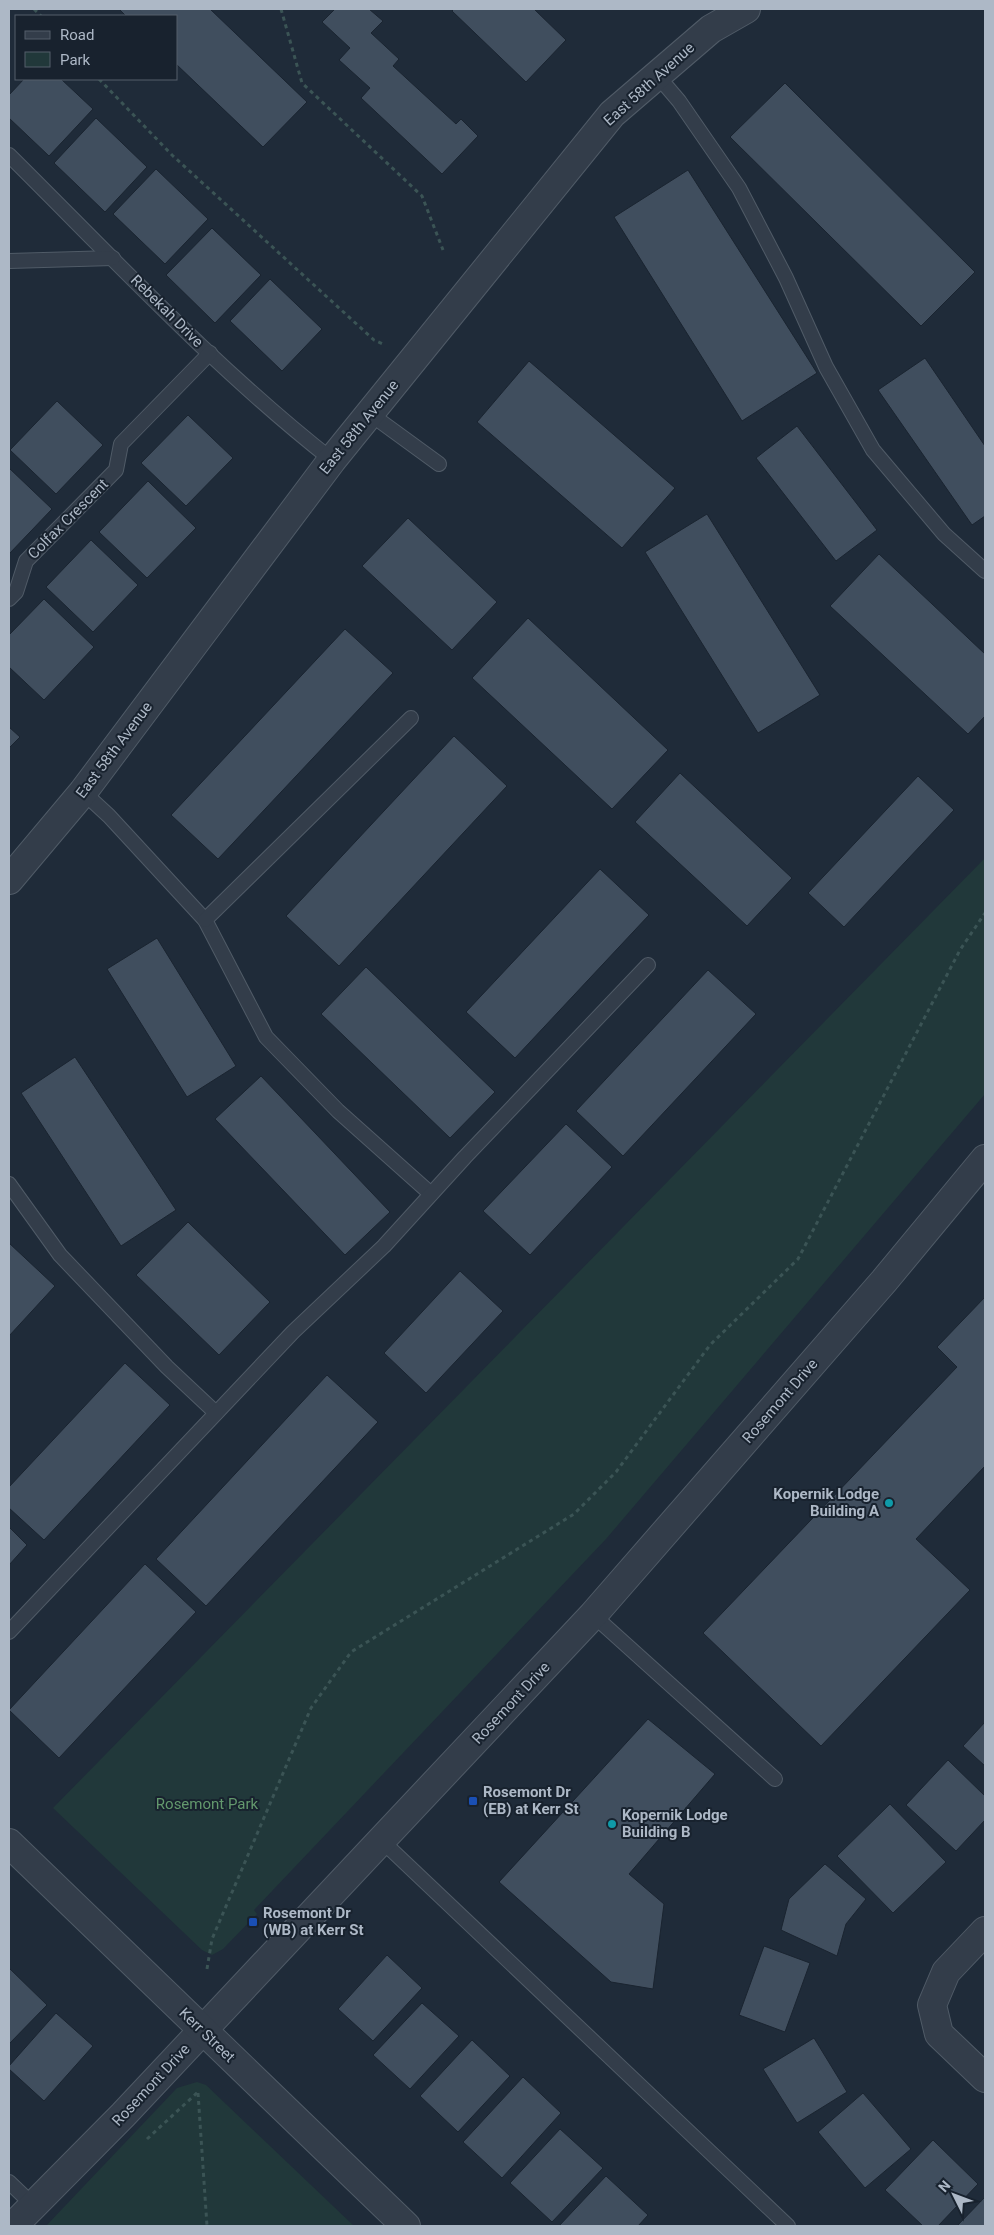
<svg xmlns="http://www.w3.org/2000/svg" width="994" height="2235" font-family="Roboto,sans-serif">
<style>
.green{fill:#21383a}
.building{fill:#404e5e;stroke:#1a2430}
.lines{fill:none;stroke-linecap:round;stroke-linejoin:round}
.service-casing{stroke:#505b67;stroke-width:16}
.minor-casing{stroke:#505b67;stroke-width:30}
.tertiary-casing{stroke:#505b67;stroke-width:30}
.path{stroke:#3b5455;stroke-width:3;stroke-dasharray:4 4;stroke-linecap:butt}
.service{stroke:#333d4a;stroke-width:14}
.minor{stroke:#333d4a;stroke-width:28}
.tertiary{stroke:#333d4a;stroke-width:28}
.culture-dot{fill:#0f9aa8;stroke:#18222e;stroke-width:2}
.transit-dot{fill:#1a4fb4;stroke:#18222e;stroke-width:2}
.labels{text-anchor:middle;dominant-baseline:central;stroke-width:4;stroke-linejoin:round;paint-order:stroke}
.street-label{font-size:15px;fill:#adb8c6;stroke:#18222e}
.poi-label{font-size:15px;font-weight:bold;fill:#adb8c6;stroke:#18222e;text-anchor:start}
.park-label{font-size:15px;fill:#63986d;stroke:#18222e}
</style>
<rect width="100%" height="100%" fill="#1f2b39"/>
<g class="green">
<polygon points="985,858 985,1094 606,1539 254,1910 257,1914 223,1949 212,1955 202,1950 53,1808"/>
<polygon points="197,2082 206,2085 354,2226 46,2226 177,2088"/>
</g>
<g class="building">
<polygon points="119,9 210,9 307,102 263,147 176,64 176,16 126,16"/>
<polygon points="335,9 369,9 383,21 371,33 399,59 393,66 456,124 461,119 478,136 442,174 361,98 370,88 339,60 350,48 322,22"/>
<polygon points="454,9 534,9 566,40 526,82 452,11"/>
<polygon points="24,79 61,79 93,109 49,156 9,118 9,95"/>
<polygon points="785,83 975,272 921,326 730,137"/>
<polygon points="96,118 147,167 105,212 54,163"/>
<polygon points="156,169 208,219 165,264 113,214"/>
<polygon points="688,170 817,373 742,421 614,217"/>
<polygon points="212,228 261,275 215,323 166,275"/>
<polygon points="270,279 322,329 282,371 230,321"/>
<polygon points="925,358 985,446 985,516 972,525 878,390"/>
<polygon points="529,361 675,488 622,548 477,422"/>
<polygon points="57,401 103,445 56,494 10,450"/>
<polygon points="188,415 233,458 186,506 141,463"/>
<polygon points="797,426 877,530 836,561 756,458"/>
<polygon points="9,468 52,509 9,554"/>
<polygon points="148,481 196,528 147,578 99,532"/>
<polygon points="707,514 820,695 758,733 645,552"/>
<polygon points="408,518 497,602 452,650 362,566"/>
<polygon points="91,540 138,585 93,632 46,587"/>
<polygon points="879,554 985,654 985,716 968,734 830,606"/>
<polygon points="44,599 94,647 44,700 9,667 9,635"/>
<polygon points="528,618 668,750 612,809 472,678"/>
<polygon points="345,629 393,673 218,859 171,815"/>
<polygon points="9,727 20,737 9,748"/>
<polygon points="454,736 507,786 339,966 286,916"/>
<polygon points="680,773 792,878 747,926 635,822"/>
<polygon points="918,776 954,810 844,927 808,893"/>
<polygon points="600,869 649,915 515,1058 466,1012"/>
<polygon points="157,938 236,1066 187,1097 107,969"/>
<polygon points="366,967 495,1092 450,1138 321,1014"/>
<polygon points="708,970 756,1014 623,1156 576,1111"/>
<polygon points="75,1057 176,1210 121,1246 21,1093"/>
<polygon points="261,1076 390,1212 345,1255 215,1119"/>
<polygon points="566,1124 612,1167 530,1255 483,1211"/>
<polygon points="188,1222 270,1302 219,1355 136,1275"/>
<polygon points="9,1243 55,1286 9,1336"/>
<polygon points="460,1271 503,1311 426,1393 384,1353"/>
<polygon points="985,1297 985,1466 916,1539 970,1590 821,1746 703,1633 957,1367 937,1347"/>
<polygon points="125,1363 170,1405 44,1540 9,1508 9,1487"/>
<polygon points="327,1375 378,1422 206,1606 156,1559"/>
<polygon points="9,1527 27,1545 9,1565"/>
<polygon points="145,1564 196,1612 59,1758 9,1710"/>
<polygon points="648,1719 715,1774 629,1874 664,1904 653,1989 611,1982 499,1882"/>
<polygon points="985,1722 985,1766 963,1746"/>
<polygon points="948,1760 985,1796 985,1820 956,1851 906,1805"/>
<polygon points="890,1804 946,1862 893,1913 837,1856"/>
<polygon points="825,1864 866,1899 846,1924 837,1956 781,1930 789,1899"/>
<polygon points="764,1946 810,1963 785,2032 739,2015"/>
<polygon points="387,1955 422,1988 373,2041 338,2009"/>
<polygon points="9,1968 47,2005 9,2044"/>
<polygon points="422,2003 459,2036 410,2089 373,2055"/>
<polygon points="56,2013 93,2046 44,2101 9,2069 9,2066"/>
<polygon points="814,2038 847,2092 797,2123 763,2069"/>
<polygon points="472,2040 510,2076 458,2132 420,2096"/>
<polygon points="523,2077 561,2113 502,2178 463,2142"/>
<polygon points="863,2093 911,2149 865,2188 818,2132"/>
<polygon points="560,2129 603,2168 552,2222 510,2183"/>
<polygon points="933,2140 978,2184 938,2226 923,2226 885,2190"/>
<polygon points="606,2176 648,2215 638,2226 559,2226"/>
<polygon points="985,2197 985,2226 957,2226"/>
</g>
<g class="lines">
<defs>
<g id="service">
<polyline points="656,74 679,101 739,188 786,278 826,367 873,450 944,534 985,571"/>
<path d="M9 155C112 257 217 370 332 460"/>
<polyline points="9,261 113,258"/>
<polyline points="369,413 439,464"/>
<polyline points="9,599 16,592 26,561 116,470 121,444 210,353"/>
<polyline points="83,792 109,816 205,920 266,1037 338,1111 431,1194"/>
<polyline points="205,920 411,718"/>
<polyline points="9,1184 60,1255 167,1367 216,1413"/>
<polyline points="593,1615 775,1779"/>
<polyline points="9,1632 293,1332 384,1246 465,1157 648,965"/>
<polyline points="381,1840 788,2226"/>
<polyline points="9,2182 34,2206"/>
</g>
<g id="minor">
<polyline points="9,880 83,792 332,460 612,114 711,29 746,9"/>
<polyline points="985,1931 946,1972 932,2005 939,2034 985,2078"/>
<polyline points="13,2226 123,2115 593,1615 884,1281 985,1159"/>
</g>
<polyline id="tertiary" points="9,1843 406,2226"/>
</defs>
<use href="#service" class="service-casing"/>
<use href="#minor" class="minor-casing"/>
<use href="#tertiary" class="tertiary-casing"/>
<g class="path">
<polyline points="34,9 41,16"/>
<polyline points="281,9 302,83 422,196 443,250"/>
<polyline points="99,79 172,155 374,340 385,345"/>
<polyline points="207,1969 212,1939 311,1708 351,1652 574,1514 616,1472 710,1345 798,1259 960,950 985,913"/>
<polyline points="198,2093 207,2226"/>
<polyline points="147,2139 198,2092"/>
</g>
<use href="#service" class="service"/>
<use href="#minor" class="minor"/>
<use href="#tertiary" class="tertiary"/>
</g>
<g class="culture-dot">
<circle cx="889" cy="1503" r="5"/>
<circle cx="612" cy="1824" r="5"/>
</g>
<g class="transit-dot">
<rect x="468" y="1796" width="10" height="10" rx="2.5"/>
<rect x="248" y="1917" width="10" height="10" rx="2.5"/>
</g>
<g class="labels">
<g class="street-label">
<text transform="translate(649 84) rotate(-42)">East 58th Avenue</text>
<text transform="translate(167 311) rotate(45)">Rebekah Drive</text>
<text transform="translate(359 427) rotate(-51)">East 58th Avenue</text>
<text transform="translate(68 519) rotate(-45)">Colfax Crescent</text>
<text transform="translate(114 750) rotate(-53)">East 58th Avenue</text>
<text transform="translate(780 1401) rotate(-49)">Rosemont Drive</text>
<text transform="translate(511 1703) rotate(-47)">Rosemont Drive</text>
<text transform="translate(207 2035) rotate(44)">Kerr Street</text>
<text transform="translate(151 2085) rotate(-47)">Rosemont Drive</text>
</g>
<g class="poi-label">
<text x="879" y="1494" text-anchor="end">Kopernik Lodge<tspan x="879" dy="17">Building A</tspan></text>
<text x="483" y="1792">Rosemont Dr<tspan x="483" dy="17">(EB) at Kerr St</tspan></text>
<text x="622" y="1815">Kopernik Lodge<tspan x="622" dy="17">Building B</tspan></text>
<text x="263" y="1913">Rosemont Dr<tspan x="263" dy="17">(WB) at Kerr St</tspan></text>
</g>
<g class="park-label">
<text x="207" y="1804">Rosemont Park</text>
</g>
</g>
<rect width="994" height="2235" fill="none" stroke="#adb8c6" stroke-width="20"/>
<rect x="15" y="15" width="162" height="65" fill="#18222e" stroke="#545e6b"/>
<rect x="25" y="31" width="25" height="8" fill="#333d4a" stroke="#545e6b"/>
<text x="60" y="40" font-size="15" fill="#adb8c6">Road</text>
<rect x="25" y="52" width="25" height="15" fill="#21383a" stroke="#545e6b"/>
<text x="60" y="65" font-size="15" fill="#adb8c6">Park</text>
<g transform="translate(954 2195) rotate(312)" stroke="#18222e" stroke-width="4" paint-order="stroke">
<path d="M0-4L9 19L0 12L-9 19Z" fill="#adb8c6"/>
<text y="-8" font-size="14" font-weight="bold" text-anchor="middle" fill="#adb8c6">N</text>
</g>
</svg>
